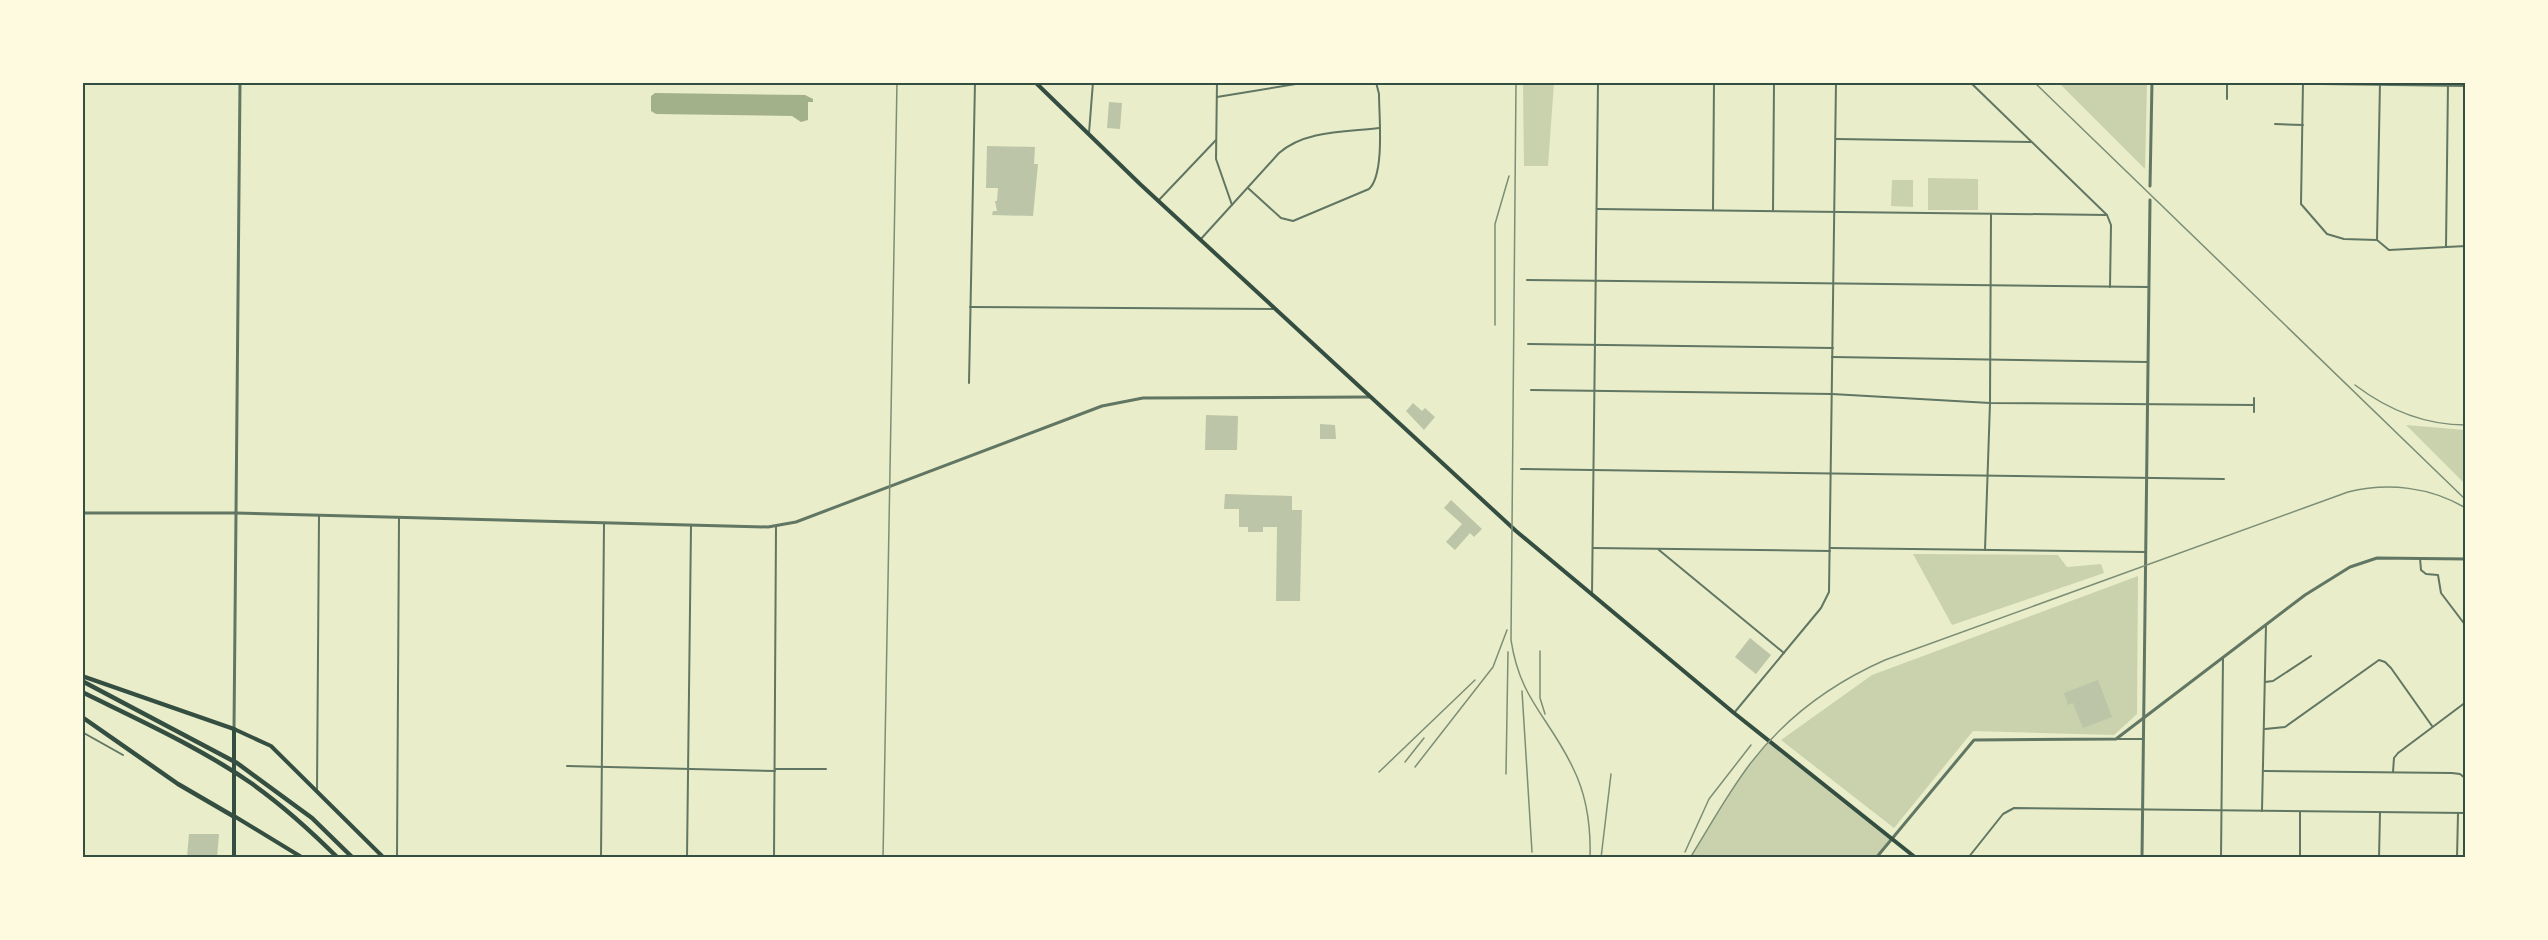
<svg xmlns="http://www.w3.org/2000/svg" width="2548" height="940" font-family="'Fira Sans',sans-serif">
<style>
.green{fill:#cad2ad}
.water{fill:#a3b18a}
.building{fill:#bcc5a7}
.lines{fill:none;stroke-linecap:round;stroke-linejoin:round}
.minor{stroke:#617663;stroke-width:2}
.tertiary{stroke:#617663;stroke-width:3}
.primary{stroke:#344e41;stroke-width:4}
.motorway{stroke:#344e41;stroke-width:4.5}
.rail{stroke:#7c8e77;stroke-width:1.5}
.neatline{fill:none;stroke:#344e41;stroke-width:2}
</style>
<rect width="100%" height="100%" fill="#e9edc9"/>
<g class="green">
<polygon points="1523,83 1554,83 1548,166 1524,166"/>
<polygon points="2059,83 2147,83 2145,169"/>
<polygon points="1928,178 1978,179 1978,210 1928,210"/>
<polygon points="1892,180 1913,180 1913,207 1891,206"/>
<polygon points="2406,425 2465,430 2465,484"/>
<polygon points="1913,554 2058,555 2067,567 2101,564 2104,573 1952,625"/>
<polygon points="2138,576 2137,714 2114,735 1973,731 1894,828 1781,740 1872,675"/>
<polygon points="1770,741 1892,838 1876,857 1690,858 1745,771"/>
</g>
<polygon class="water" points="655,93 805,95 813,99 813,102 808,102 808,120 801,122 792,116 656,114 651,111 651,96"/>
<g class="building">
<polygon points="1109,102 1122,103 1120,129 1107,128"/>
<polygon points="987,146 1035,147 1034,164 1038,164 1033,216 992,215 993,211 997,211 995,201 997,201 998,188 986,188"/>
<polygon points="1413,403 1422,411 1425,408 1435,417 1424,430 1406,411"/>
<polygon points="1206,415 1238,416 1237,450 1205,450"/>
<polygon points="1320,424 1335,425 1336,439 1320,439"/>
<polygon points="1225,494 1292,496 1292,510 1302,510 1300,601 1276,601 1277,527 1263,527 1263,532 1248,532 1248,527 1239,527 1239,509 1224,509"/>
<polygon points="1451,500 1482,529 1474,537 1470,533 1455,550 1446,542 1462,524 1444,508"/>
<polygon points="1750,638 1771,655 1756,674 1735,657"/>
<polygon points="2098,680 2112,717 2083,728 2073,703 2068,705 2064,693"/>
<polygon points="189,834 219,834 217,858 187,858"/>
</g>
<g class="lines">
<g class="minor">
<polyline points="1217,82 1216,159 1232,205"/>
<polyline points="1970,82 2107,215 2111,225 2110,287"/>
<polyline points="2191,82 2466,86"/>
<polyline points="2303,82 2301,204 2327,234 2344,239 2377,240 2389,250 2466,246"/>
<polyline points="1217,97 1308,82"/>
<polyline points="2227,99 2227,82"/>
<polyline points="2275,124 2303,125"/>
<polyline points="1089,133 1093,82"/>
<polyline points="1836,139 2031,142"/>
<path d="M1248 188 1281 218 1293 221 1369 189C1385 174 1379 116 1379 94L1376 82"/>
<polyline points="1158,201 1216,140"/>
<polyline points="1597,209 2107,215"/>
<polyline points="1713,210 1714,82"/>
<polyline points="1773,211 1774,82"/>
<path d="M1200 240 1279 153C1305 130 1346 132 1379 128"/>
<polyline points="2377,240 2380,82"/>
<polyline points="2446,247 2448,82"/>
<polyline points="1527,280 2149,287"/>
<polyline points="970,307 1276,309"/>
<polyline points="1528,344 1833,348"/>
<polyline points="1832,357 2148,362"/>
<polyline points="969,383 975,82"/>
<polyline points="1531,390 1832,394 1990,403 2254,405"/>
<polyline points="2254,412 2254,398"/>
<polyline points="1521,469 2224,479"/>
<polyline points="1593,548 1830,551"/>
<polyline points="1830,548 2145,552"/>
<polyline points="1659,550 1784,653"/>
<polyline points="1985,550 1990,403 1991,214"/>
<polyline points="2420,558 2421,570 2426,574 2438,575 2441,593 2466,626"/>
<polyline points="1592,595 1598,82"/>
<polyline points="2265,682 2273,681 2311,656"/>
<polyline points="1734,713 1821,608 1829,592 1836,82"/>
<polyline points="2265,729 2285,727 2379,660 2385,662 2391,668 2432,726"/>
<polyline points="82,732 123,755"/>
<polyline points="2116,739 2143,739"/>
<polyline points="567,766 775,771"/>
<polyline points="775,769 826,769"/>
<polyline points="2264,771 2452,773 2460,774 2466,779"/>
<polyline points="2393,772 2394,758 2398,753 2466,702"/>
<polyline points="317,791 319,516"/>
<polyline points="2262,811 2266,625"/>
<polyline points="397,858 399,518"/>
<polyline points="601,858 604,524"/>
<polyline points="687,858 691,526"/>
<polyline points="774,858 776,526"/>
<polyline points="1968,858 2003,814 2014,808 2466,813"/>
<polyline points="2221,858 2223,657"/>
<polyline points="2300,858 2300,812"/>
<polyline points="2379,858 2380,812"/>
<polyline points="2457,858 2458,813"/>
</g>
<g class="tertiary">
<polyline points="2150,186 2152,82"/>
<polyline points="82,513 235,513 768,527 796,522 1102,406 1143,398 1369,397"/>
<polyline points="234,729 240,82"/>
<polyline points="1876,858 1974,740 2116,739 2305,595 2350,567 2377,558 2466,559"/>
<polyline points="2142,858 2150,200"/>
</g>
<g class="primary">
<polyline points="1035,82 1140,184 1516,531 1734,713 1916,858"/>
<polyline points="234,816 303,858"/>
<polyline points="234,858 234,729 271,746 384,858"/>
</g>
<g class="motorway">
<polyline points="82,676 234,729"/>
<polyline points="82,681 237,763 312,818 353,858"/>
<path d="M82 692C139 720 199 747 251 783 282 805 311 831 338 858"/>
<polyline points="82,717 178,784 233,816"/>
</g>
<g class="rail">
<path d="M1516 82 1511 640C1520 700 1549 717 1573 768 1587 796 1591 826 1590 858"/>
<polyline points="2034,82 2466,500"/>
<polyline points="1495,325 1495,224 1509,176"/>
<path d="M2355 385C2388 410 2424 425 2466 425"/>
<polyline points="1540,651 1540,698 1545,714"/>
<polyline points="1522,691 1532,852"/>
<polyline points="1405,762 1424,738"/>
<polyline points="1415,767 1493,667 1507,630"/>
<polyline points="1379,772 1475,680"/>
<polyline points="1506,774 1508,652"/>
<polyline points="1685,852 1709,799 1751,745"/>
<polyline points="883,858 897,82"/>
<polyline points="1601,858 1611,774"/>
<path d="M1690 858C1710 826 1728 793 1750 764 1785 718 1833 683 1885 660L2348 492C2388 482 2430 487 2466 508"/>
</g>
</g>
<rect width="2548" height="940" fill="none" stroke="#fefae0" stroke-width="168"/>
<rect x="84" y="84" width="2380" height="772" class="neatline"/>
</svg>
